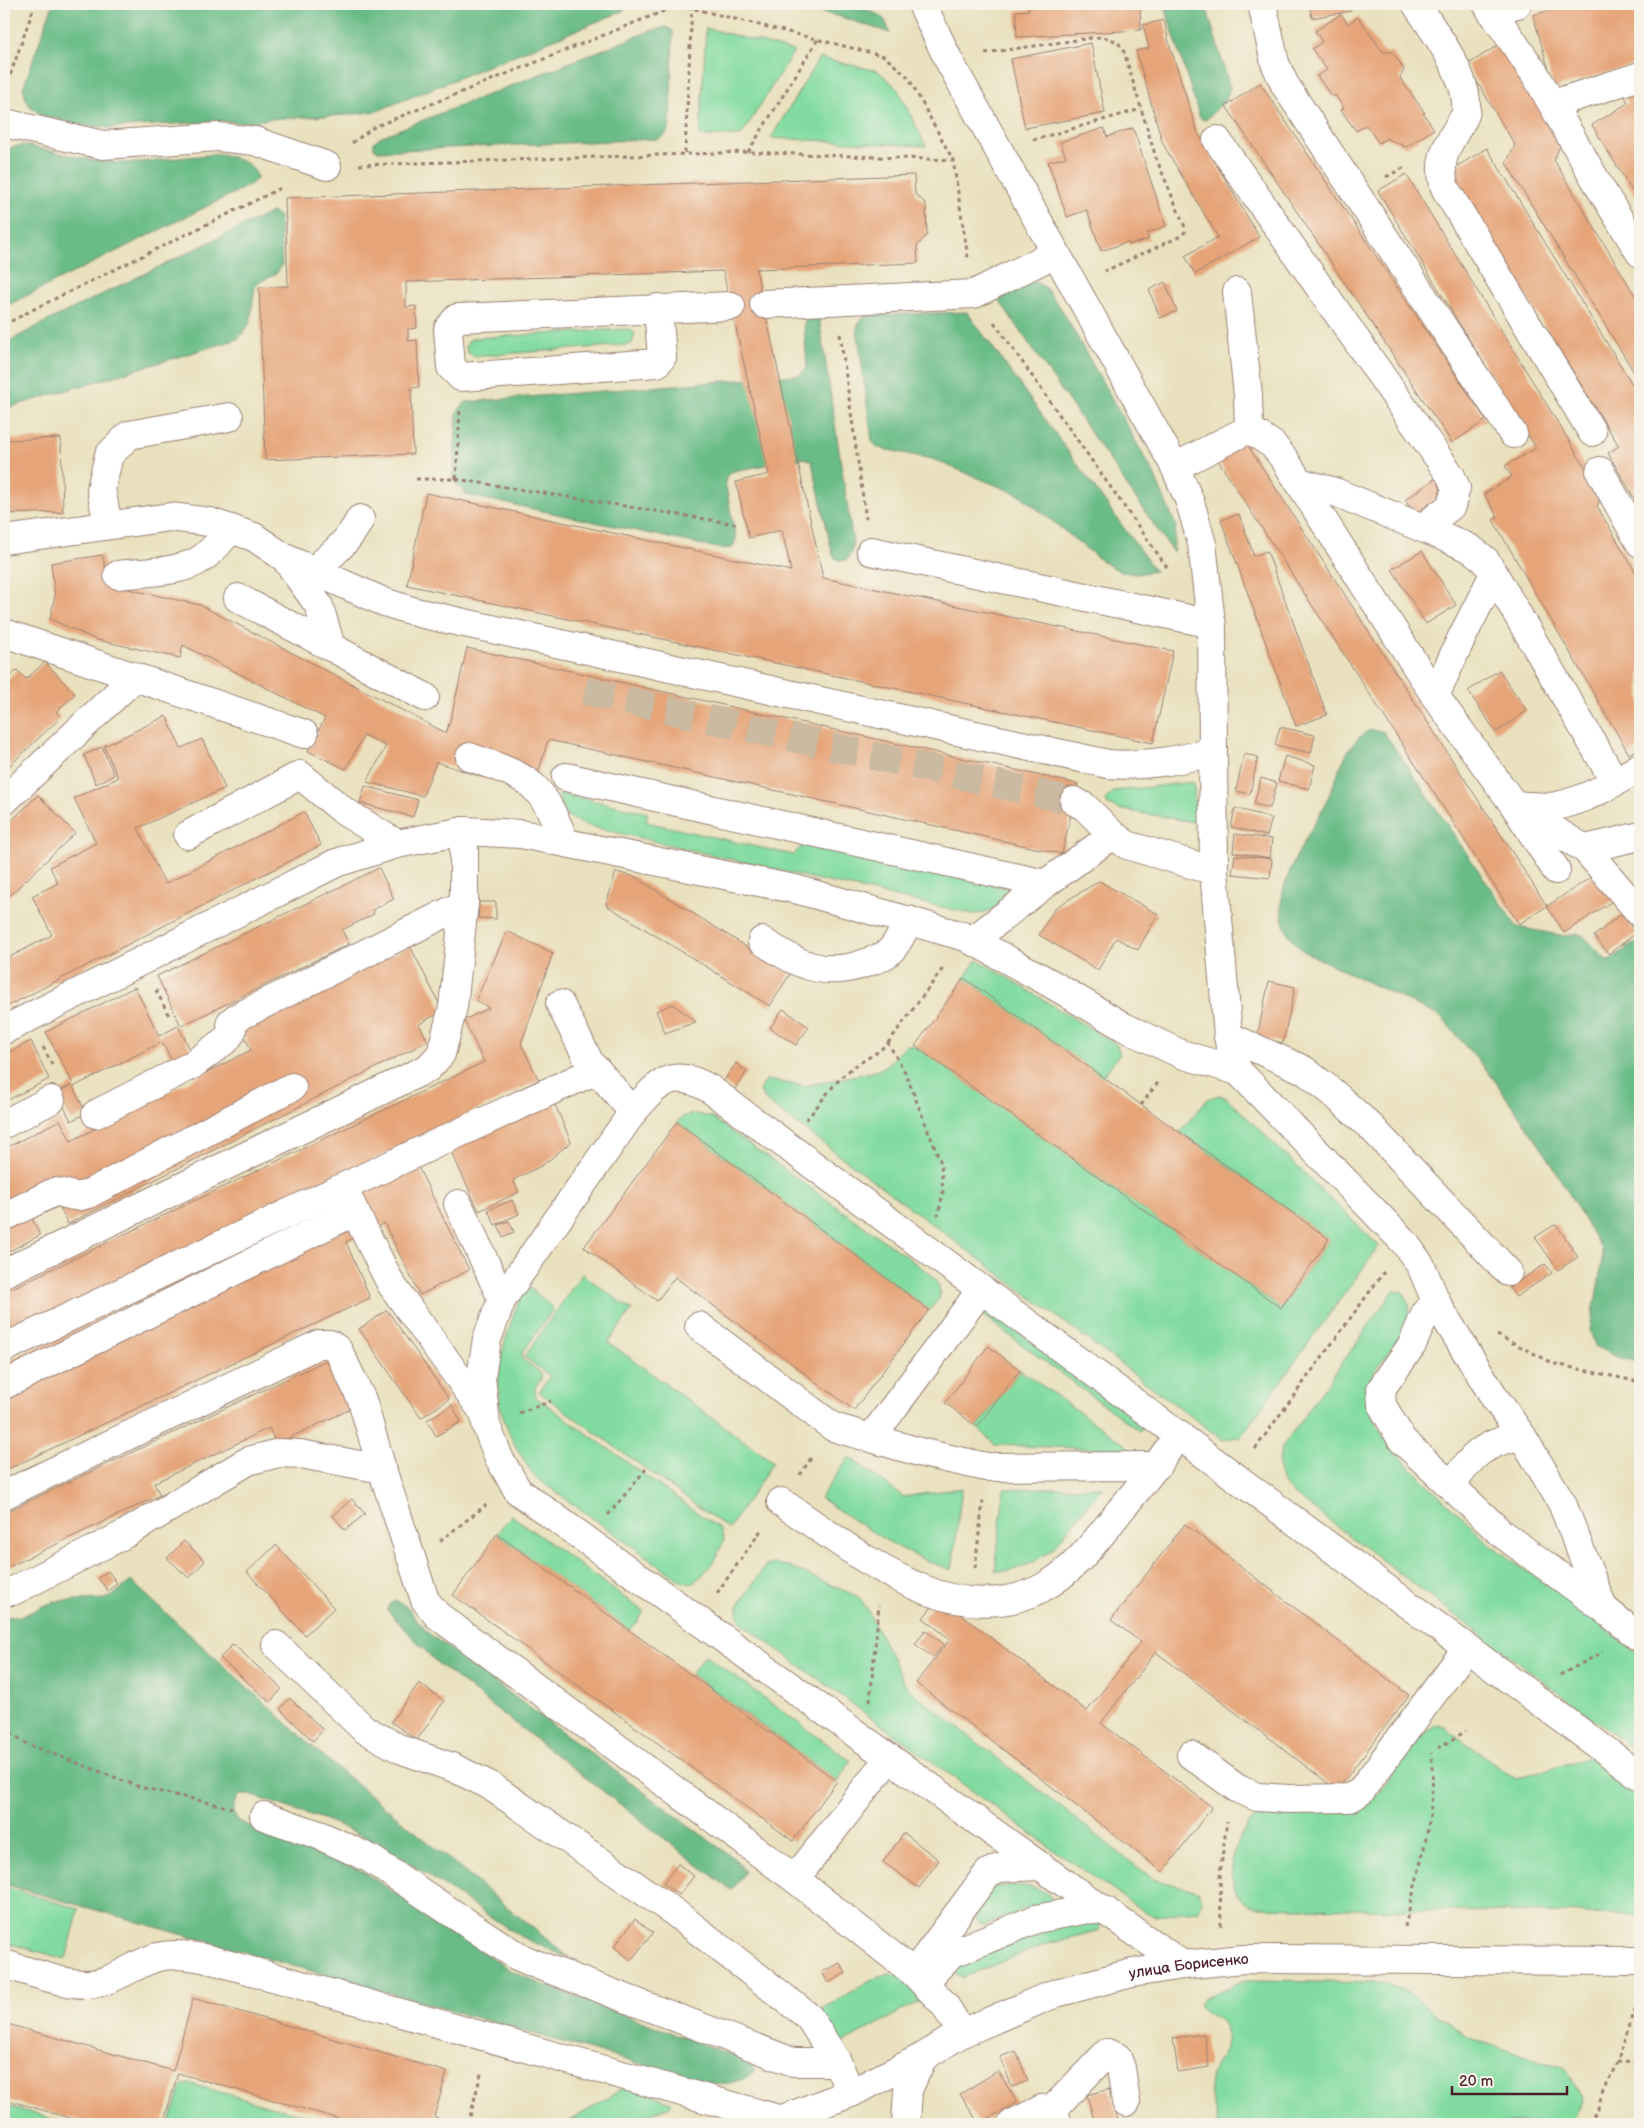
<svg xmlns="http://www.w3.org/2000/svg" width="1644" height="2128" font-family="'Balsamiq Sans',sans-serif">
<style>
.green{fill:#82dca1;stroke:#667e66}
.forest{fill:#69bc87;stroke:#5a6e59}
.building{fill:#e6a579}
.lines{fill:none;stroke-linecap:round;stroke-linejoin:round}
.minor-tunnel{stroke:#c9baa1;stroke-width:28;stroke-dasharray:28 14;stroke-linecap:butt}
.minor-casing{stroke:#9a8074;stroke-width:30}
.major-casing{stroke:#9a8074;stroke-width:30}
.path{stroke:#9a8074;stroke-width:3;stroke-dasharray:4 4;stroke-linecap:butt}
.minor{stroke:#fff;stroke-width:28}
.major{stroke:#fff;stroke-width:28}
.labels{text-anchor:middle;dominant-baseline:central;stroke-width:4;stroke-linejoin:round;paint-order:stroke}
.street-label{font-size:15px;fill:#4a1f2b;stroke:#f7f3e8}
</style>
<rect width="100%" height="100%" fill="#f7f3e8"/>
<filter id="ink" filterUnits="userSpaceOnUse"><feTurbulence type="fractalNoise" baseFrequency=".02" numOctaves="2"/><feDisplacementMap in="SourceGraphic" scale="10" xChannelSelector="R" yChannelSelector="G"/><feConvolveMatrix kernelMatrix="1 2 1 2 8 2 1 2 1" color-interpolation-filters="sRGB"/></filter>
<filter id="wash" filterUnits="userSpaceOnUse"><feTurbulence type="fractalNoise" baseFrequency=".0096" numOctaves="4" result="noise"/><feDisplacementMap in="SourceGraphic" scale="20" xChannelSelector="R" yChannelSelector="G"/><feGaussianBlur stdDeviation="1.12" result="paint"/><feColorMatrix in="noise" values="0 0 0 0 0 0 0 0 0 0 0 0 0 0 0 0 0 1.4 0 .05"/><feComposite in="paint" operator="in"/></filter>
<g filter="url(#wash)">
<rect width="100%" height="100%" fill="#e9e1be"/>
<g class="green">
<polygon points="706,28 794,51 741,136 700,136"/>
<polygon points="819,58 878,71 897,88 926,146 771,138"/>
<polygon points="625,329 632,330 635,334 632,343 627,345 474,356 468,353 466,348 468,341 474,338"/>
<polygon points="1193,782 1194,785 1195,819 1193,822 1118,809 1107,804 1106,799 1115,791"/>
<path d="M560 793 648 813 646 822 793 855 805 843 1007 888 1010 897 986 913 973 914 802 876 585 825C570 819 557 812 560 793Z"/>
<polygon points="976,961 980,961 1117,1045 1120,1054 1102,1077 964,978"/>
<polygon points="907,1045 915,1046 1281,1308 1329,1239 1180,1132 1207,1099 1219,1095 1227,1098 1379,1246 1241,1436 1223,1440 766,1101 760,1091 766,1080 805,1086 876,1071 886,1066"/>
<polygon points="696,1114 711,1117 932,1275 939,1286 940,1298 929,1310 677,1122 684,1116"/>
<polygon points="582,1274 632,1310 608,1342 773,1462 729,1529 539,1392 550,1376 524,1357"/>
<path d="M530 1288 551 1306 552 1311 522 1353V1359L541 1373V1380L535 1387 536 1397 720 1529 724 1540C718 1556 706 1576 690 1584L681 1581 535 1477C523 1459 509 1438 503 1416 493 1386 501 1354 510 1325 514 1313 519 1295 530 1288Z"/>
<path d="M1394 1290 1403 1292 1409 1304 1410 1316 1403 1332 1373 1374 1367 1394 1368 1406 1388 1445 1488 1543 1592 1617 1640 1656V1754L1290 1491C1277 1475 1277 1467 1282 1447Z"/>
<polygon points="987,1309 1142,1424 1142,1429 1139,1431 982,1315 982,1311"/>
<polygon points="1020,1370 1127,1446 1131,1450 995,1445 977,1427"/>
<path d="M849 1457 903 1497 962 1488 952 1570C903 1555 863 1526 820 1498Z"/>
<polygon points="1102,1487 1052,1550 1032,1563 1010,1571 995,1571 1004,1489"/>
<polygon points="511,1515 644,1612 630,1631 497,1534"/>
<polygon points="774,1564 788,1566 859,1597 866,1607 907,1688 1153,1879 1198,1891 1202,1902 1198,1911 1154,1915 1145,1912 1051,1848 745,1626 738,1617 738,1606 765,1566"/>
<polygon points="705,1655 851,1761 837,1781 691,1674"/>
<path d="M1437 1725 1444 1727 1516 1779 1590 1757 1640 1794V1915L1257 1907C1253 1906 1246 1904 1243 1901 1220 1880 1235 1823 1264 1814L1351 1811 1373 1800 1411 1748 1420 1737Z"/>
<path d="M997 1886C1017 1886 1036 1883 1052 1898L1051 1903 1025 1909 983 1926 977 1921 974 1914 990 1889Z"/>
<polygon points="4,1887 79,1909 66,1959 4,1942"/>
<polygon points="1093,1920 1100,1924 1100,1930 1041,1946 962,1978 954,1973 954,1968 1037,1931"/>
<polygon points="888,1974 900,1976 919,1995 920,2001 843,2043 839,2044 819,2011 879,1976"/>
<path d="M1245 1981 1386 1983 1403 1989 1469 2038 1566 2069 1582 2098 1573 2124H1218C1214 2110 1208 2094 1211 2079 1215 2057 1235 2048 1224 2026 1219 2015 1207 2017 1199 2005L1204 1997Z"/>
<polygon points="191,2084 334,2124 169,2124 179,2093 183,2085"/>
<polygon points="627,2086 671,2102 671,2106 618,2124 565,2124"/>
<polygon points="4,2105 69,2124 4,2124"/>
</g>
<g class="forest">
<polygon points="53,4 620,4 627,7 623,11 377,111 348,115 269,119 245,123 220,121 108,128 81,125 41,115 29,105 26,99 23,88"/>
<path d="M783 4C813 4 861 0 884 19 887 23 888 29 890 33L838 16Z"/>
<polygon points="1164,4 1208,4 1207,10 1230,88 1226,99 1206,120 1200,118"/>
<polygon points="666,27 673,31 670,126 666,134 658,139 378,151 374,148 374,142 380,137 650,31"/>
<polygon points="23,145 101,162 131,163 217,154 232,157 247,163 256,173 257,179 248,186 4,307 4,154 12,147"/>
<polygon points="272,212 279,216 282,265 276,274 261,281 255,287 250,323 238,339 4,409 4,344 53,318"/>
<polygon points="1033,281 1045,287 1062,310 1154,474 1176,526 1173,552 996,296"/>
<polygon points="967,312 1155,571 1136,574 1121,572 1103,562 1020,495 932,459 878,448 872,441 857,328 861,318 873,315"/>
<polygon points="810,316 819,318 853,543 851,553 847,560 838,560 833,556 812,462 805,458 733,471 726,477 725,482 736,539 732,548 722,549 467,495 453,480 457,412 466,402 799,375 807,368 804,323"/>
<path d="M1370 730 1383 731 1517 927 1565 936 1578 934 1584 936 1603 957 1609 961 1640 939V1362L1616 1357 1595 1346 1590 1330 1602 1263V1250L1547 1156 1493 1078 1441 1017 1305 952C1249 910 1307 844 1327 800 1339 775 1344 743 1370 730Z"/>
<path d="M131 1581 325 1758 571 1959 521 1937 379 1843 326 1820 250 1795H240C232 1804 232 1810 238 1821L364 1872 508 1969 531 1980 745 2060 751 2064 755 2070C746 2083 721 2085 707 2083L4 1884V1617L23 1616 45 1605 58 1601 104 1599 111 1597Z"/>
<polygon points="396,1601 407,1607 428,1633 736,1860 745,1872 731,1890 437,1663 387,1610 390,1604"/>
</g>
<g id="blocks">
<g class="building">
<polygon points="1028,4 1140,4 1141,30 1017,37 1016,11 1029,10"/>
<polygon points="1309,4 1349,4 1351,11 1312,18"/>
<polygon points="1573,4 1640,4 1640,63 1554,88 1533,15"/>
<polygon points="1341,14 1348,24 1358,17 1383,52 1392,52 1404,69 1400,78 1425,113 1423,113 1434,129 1406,147 1386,138 1379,143 1366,125 1356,131 1341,110 1344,108 1335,95 1332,97 1317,76 1327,70 1312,49 1322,42 1315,31"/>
<polygon points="1164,20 1169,43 1197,131 1259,237 1195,274 1185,256 1218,237 1163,144 1136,51 1149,48 1143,25"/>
<polygon points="1091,43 1105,113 1025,128 1011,59"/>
<polygon points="1500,44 1561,143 1554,160 1640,304 1640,382 1506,163 1515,145 1467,65"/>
<polygon points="1260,83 1486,420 1452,443 1226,106"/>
<polygon points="1640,89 1640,204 1592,125 1628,103 1624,94"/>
<polygon points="1104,128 1107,137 1133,128 1166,226 1147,233 1149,239 1129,245 1128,242 1101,251 1087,210 1067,217 1048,162 1066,157 1060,142"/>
<polygon points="1487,148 1640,397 1640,508 1608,453 1619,446 1449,171"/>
<polygon points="1406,174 1602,495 1597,506 1640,580 1640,748 1629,754 1493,520 1498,517 1484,494 1512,477 1505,466 1536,448 1378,191"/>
<polygon points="914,175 915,194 926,204 927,235 917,246 918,263 756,269 823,578 1173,651 1153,743 407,585 426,493 791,571 782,530 749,538 736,482 769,474 723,271 406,282 406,307 416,306 417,328 408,329 408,341 417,340 419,387 411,388 413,454 265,460 259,287 288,286 285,198"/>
<polygon points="1165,282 1177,311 1160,318 1149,290"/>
<polygon points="61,438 63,512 4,514 4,440"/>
<polygon points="1245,441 1547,906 1519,924 1217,459"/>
<polygon points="1439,476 1449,490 1415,514 1405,500"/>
<polygon points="1239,514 1254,556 1267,551 1327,715 1296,726 1221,520"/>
<polygon points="1422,551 1456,605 1426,624 1392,569"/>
<polygon points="102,555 110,585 200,605 446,733 451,718 467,648 1078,784 1062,854 548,740 532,793 436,762 423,796 367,782 386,746 364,735 346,769 308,751 325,718 183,645 180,658 97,640 50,619 55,596 51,563"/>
<polygon points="45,662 75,694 56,712 61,717 4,771 4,683 17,670 26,679"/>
<polygon points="1499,670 1527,711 1496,732 1468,691"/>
<polygon points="166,716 181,748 202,739 225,788 138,828 165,884 304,812 321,845 4,1008 4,960 52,935 32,896 58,883 50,867 96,843 74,798 118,778 104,746"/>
<polygon points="1280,727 1315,735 1311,753 1275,745"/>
<polygon points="102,747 114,775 96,784 84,755"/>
<polygon points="1244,754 1258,757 1250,794 1236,791"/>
<polygon points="1285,756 1315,765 1309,789 1278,781"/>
<polygon points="1261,778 1277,783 1270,808 1254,804"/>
<polygon points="365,786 418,800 413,817 360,803"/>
<polygon points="38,795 75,833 4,901 4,828"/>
<polygon points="1235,808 1272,818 1267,836 1231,827"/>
<polygon points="1235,834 1272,839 1270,858 1233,852"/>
<polygon points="1235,855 1272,859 1270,878 1232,874"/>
<polygon points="379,868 394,899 372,910 374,914 342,930 349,944 181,1026 157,976"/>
<polygon points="616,872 635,877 790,974 770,1006 606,905"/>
<polygon points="1596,874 1614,900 1564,933 1547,906"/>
<polygon points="1099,881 1158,914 1138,950 1116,938 1098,970 1039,935 1055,908"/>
<polygon points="479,902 496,902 496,919 478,918"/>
<polygon points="1621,914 1636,933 1609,954 1594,936"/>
<polygon points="507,931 553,953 521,1044 539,1080 4,1336 4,1292 484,1062 464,1020 489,1008 476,1000"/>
<polygon points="410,946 443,1011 419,1024 428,1041 68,1224 59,1206 32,1219 40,1235 4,1254 4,1149 60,1120 71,1141 79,1137 251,1050 242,1031"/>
<polygon points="964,978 1329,1239 1281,1308 915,1046"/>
<polygon points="1269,981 1295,987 1283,1043 1257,1037"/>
<polygon points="135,987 159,1036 178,1026 193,1055 174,1065 162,1042 73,1087 86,1113 71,1121 57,1093 73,1084 46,1032"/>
<polygon points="673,1004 696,1022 665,1033 656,1011"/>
<polygon points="783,1009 809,1027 796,1045 770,1028"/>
<polygon points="31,1041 49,1079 4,1102 4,1055"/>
<polygon points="736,1063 747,1072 734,1090 723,1082"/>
<polygon points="553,1100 571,1142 543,1165 513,1180 519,1192 479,1211 450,1149"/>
<polygon points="677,1122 929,1310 854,1410 675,1277 657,1301 584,1247"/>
<polygon points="417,1165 469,1270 420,1295 384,1223 346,1242 370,1298 4,1471 4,1363"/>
<polygon points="512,1200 519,1214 495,1225 488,1210"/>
<polygon points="509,1221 514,1232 503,1237 498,1225"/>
<polygon points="1556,1224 1578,1257 1558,1270 1535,1237"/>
<polygon points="1545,1264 1552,1273 1516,1297 1509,1288"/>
<polygon points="387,1310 449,1399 421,1418 359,1329"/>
<polygon points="988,1346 1020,1370 977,1427 945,1403"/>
<polygon points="331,1358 355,1407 276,1444 269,1428 154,1483 160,1495 4,1569 4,1513"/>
<polygon points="452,1405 461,1422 436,1436 427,1420"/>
<polygon points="352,1499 365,1514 345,1530 333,1516"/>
<polygon points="1185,1524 1409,1695 1337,1790 1156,1652 1101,1723 1212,1807 1163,1872 916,1683 950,1639 923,1618 939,1598 1087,1711 1141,1642 1111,1620"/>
<polygon points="497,1534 837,1781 793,1841 453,1595"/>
<polygon points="184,1541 205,1561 189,1578 167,1558"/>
<polygon points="276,1545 334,1608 305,1635 247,1572"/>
<polygon points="108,1571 117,1583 108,1591 98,1578"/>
<polygon points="925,1630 944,1644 933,1658 915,1644"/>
<polygon points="233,1644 282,1689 270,1702 220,1658"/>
<polygon points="419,1683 444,1701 417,1740 391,1722"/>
<polygon points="290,1698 323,1730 313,1741 280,1709"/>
<polygon points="904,1833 939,1860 919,1888 883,1862"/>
<polygon points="678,1864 694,1876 679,1895 663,1883"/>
<polygon points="635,1919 653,1933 631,1960 614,1947"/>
<polygon points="840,1963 846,1973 828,1983 822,1972"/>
<polygon points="193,1998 447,2072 434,2117 448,2121 447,2124 357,2124 178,2073 163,2124 91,2124 4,2099 4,2023 173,2071"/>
<polygon points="1204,2034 1209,2067 1178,2072 1173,2038"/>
<polygon points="1016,2051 1028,2081 1012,2087 1000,2057"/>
<polygon points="998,2071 1017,2102 979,2124 960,2094"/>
<polygon points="1110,2089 1119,2124 1095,2124 1087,2095"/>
</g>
</g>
</g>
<g filter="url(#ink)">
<use href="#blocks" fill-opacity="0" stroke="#9a8074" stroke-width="1"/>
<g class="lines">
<polyline class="minor-tunnel" points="585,691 1074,801"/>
<defs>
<g id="minor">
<polyline points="922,4 948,59 1175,467 1190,502 1202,544 1212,631 1214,871 1228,1036 1232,1056 1238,1071 1405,1243 1421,1266 1438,1306 1495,1398 1522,1436"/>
<polyline points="1262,4 1275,63 1285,85 1513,434"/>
<path d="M1416 4C1434 31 1469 77 1466 110 1466 116 1461 122 1458 127 1445 149 1437 162 1445 188L1592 432"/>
<polyline points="1487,4 1535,74 1602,191 1640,253"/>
<polyline points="1491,11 1517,4"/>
<polyline points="1553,104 1640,76"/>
<polyline points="4,123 103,145 218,137 255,141 327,166"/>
<polyline points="1217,140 1451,476 1456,488 1451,506 1422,528"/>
<polyline points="1237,292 1248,395 1249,429"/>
<polyline points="764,304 974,294 1056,253"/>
<polyline points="658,308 662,357 657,363 461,377 451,367 448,329 457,318 731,306"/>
<polyline points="1175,467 1249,429 1273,445 1285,460 1435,696 1514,805 1556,870"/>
<polyline points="1600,471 1640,543"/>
<polyline points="1299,482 1335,492 1449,539 1471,549 1485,560 1494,574 1615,782"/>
<polyline points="108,525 101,489 109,455 129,435 229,417"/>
<polyline points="4,540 170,517 210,522 254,537 285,558 319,606 331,647 425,697"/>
<polyline points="871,551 1212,624"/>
<path d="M285 558 384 602 419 613 1108 764C1144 767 1178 760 1213 752"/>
<path d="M314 570C333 554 349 541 360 519"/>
<path d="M118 575C143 572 181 573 201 559 212 552 222 539 231 529"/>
<polyline points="238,598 331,647"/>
<polyline points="4,633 304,734"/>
<polyline points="1435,696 1461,639 1494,574"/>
<path d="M470 757C491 765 518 772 534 787 549 802 557 824 565 842"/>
<polyline points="566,777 1045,884"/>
<polyline points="4,801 135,677"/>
<polyline points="1074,801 1085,807 1113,835 1127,845 1214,871"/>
<path d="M1514 805C1527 806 1543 808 1556 806 1587 800 1614 783 1640 767"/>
<polyline points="1520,809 1585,849 1640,913"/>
<polyline points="188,835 300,775 345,812 397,844"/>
<polyline points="1585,849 1640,836"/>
<path d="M762 941C796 963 822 978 863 964 870 961 879 959 885 955 896 948 903 932 909 920"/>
<polyline points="972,941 1045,884 1113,835"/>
<polyline points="560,1004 591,1065 597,1070"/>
<polyline points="4,1030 336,863 397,844 464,831 521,834 799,890 966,937 1050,983 1124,1027 1181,1054 1238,1071"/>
<polyline points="1228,1036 1304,1070 1332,1092 1373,1129 1508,1272"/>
<polyline points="633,1112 502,1299 487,1339 481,1377 486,1425 499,1458 518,1491 1040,1866 1183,1965"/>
<polyline points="96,1114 192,1065 227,1039 232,1031 231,1022 236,1018 464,904"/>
<polyline points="4,1124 51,1100"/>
<polyline points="347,1196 391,1284 484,1413"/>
<polyline points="458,1204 502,1299"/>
<path d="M4 1217 54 1192C69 1192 71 1200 88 1194L292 1087"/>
<polyline points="4,1273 428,1068 441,1054 453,1007 464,904 464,831"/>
<polyline points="1438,1306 1426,1312 1412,1345 1381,1389 1382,1405 1402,1440 1501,1533 1603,1608 1640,1638"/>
<polyline points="699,1326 833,1427 871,1438 981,1290"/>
<path d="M4 1348C201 1255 398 1159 597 1070L633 1112C658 1083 672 1066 710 1089L1640 1776"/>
<polyline points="4,1385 354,1212"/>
<polyline points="871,1438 923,1453 986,1467 1157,1466"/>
<path d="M1452 1486C1470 1455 1486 1442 1522 1436L1562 1503 1603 1608"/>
<polyline points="4,1495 319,1344 330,1344 338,1350 362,1400 382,1469"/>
<path d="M781 1502C826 1532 872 1568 923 1589 959 1604 1003 1608 1040 1589 1072 1573 1096 1541 1118 1513 1139 1488 1159 1462 1179 1435"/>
<polyline points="4,1591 13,1591 125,1534 248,1461 279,1453 300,1454 382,1469 425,1600 437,1615 795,1879 914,1973 944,2004 962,2033"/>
<polyline points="276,1645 364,1729 400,1749 454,1768 489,1785 674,1912 809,2017 837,2062 851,2093"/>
<polyline points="1191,1755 1238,1789 1257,1797 1289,1799 1349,1798 1360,1792 1467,1648"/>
<polyline points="264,1816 319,1835 369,1858 517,1956 533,1963 793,2062 837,2062"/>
<polyline points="795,1879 889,1758"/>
<path d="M4 1964C28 1971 62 1984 86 1984 113 1984 136 1962 158 1957 176 1953 194 1956 212 1960L782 2120"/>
<polyline points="916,1970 988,1873 999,1868 1040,1866"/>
<polyline points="924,1982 951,1954 1036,1919 1088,1909 1106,1911"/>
<polyline points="1050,2112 1107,2053 1117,2057 1121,2068 1126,2102"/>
<polyline points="1012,2124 1042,2109 1056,2118 1058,2124"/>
</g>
<g id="major">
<path id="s1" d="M769 2124 851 2093 923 2057 962 2033 1056 1993 1132 1973 1183 1965 1243 1959 1640 1961"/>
<polyline points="906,2124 908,2090 923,2057"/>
</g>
</defs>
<use href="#minor" class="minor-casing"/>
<use href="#major" class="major-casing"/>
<g class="path">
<polyline points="679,5 884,56 908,77 953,160 968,258"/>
<polyline points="985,53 1091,38 1104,37 1118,42 1124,52 1156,158 1185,227 1185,232 1181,236 1105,271"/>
<polyline points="5,90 35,4"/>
<polyline points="1033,140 1141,109"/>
<polyline points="352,143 374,127 679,5 676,4"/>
<polyline points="748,152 818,39"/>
<polyline points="685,153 692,4"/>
<polyline points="359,165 748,152 953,160"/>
<polyline points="1386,177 1407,166"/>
<polyline points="994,322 1169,570"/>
<polyline points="4,325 38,307 283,187"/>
<polyline points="840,334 866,519"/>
<polyline points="416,479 456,479 460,410"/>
<polyline points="456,479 736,524"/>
<polyline points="156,990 170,1018"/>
<polyline points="888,1043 944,967"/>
<polyline points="43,1047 53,1066"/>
<polyline points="1141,1105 1159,1081"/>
<path d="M806 1120C819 1105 830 1088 844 1075 858 1062 875 1056 888 1043L905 1072 941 1163 943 1192 938 1216"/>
<polyline points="1497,1335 1555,1364 1640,1382"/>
<polyline points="519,1413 551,1401"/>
<polyline points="1255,1449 1384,1272"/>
<polyline points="800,1475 813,1455"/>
<polyline points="608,1515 646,1469"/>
<polyline points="440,1541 486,1505"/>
<polyline points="975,1568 983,1500"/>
<polyline points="717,1593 762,1529"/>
<polyline points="1560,1675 1603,1652"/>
<polyline points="870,1701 879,1605"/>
<polyline points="4,1728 27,1744 140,1787 232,1808"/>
<polyline points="1438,1748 1466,1731"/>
<polyline points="1221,1926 1220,1874 1227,1821"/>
<path d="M1405 1927C1418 1870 1438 1812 1431 1753"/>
<polyline points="1617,2062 1640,2063"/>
<polyline points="468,2124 482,2070"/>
<polyline points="644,2124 656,2121"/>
<polyline points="1590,2124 1617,2062 1640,1996"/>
</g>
<use href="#minor" class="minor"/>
<use href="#major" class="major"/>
</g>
</g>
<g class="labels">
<g class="street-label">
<text stroke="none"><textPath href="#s1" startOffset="452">улица Борисенко</textPath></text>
</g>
</g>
<rect width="1644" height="2128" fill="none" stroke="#f7f3e8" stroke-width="20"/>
<path d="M1452 2086v8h115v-8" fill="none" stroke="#4a1f2b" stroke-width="2.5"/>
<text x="1459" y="2086" font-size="15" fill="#4a1f2b" stroke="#f7f3e8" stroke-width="4" paint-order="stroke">20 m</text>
</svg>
